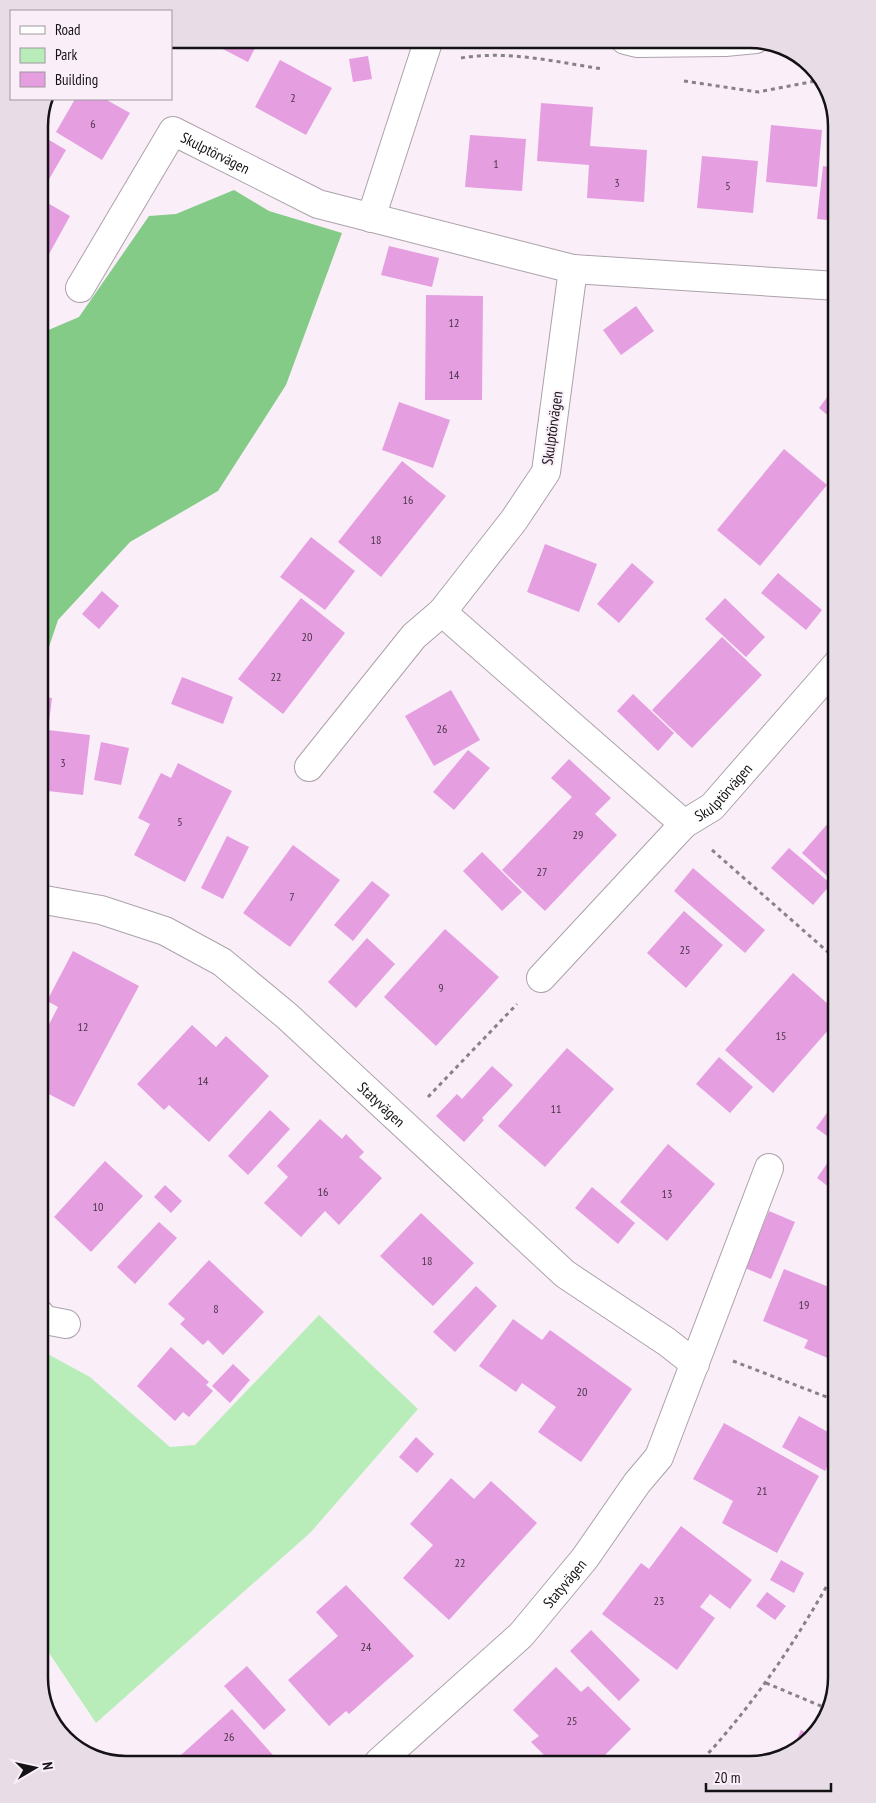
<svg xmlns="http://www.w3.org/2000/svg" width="876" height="1803" font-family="'PT Sans Narrow',sans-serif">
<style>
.green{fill:#b8edba}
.forest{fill:#83cb87}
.building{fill:#e59ee0}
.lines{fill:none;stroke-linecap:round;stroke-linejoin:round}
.minor-casing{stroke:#aca2aa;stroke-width:30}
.tertiary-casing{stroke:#aca2aa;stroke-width:30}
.path{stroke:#888187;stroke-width:3;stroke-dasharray:4 4;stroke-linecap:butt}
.minor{stroke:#fff;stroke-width:28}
.tertiary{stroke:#fff;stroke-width:28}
.labels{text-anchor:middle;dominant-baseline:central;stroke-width:4;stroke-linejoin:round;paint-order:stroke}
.number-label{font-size:12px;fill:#493548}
.street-label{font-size:15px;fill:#151215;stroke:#faeff9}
.rim{fill:none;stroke:#151215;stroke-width:2.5}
</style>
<rect width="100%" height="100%" fill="#faeff9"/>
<polygon class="green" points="319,1315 418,1409 311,1532 96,1723 39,1638 39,1354 44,1352 90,1377 170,1447 195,1445"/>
<polygon class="forest" points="234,190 269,211 342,233 286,385 218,491 130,542 58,620 41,671 39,671 39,334 79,317 149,216 176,214"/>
<g class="building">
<polygon points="213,44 257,44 248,62"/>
<polygon points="368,56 372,79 353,82 349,59"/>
<polygon points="280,60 332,88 306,135 255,107"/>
<polygon points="75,99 105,99 130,113 102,160 56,132"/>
<polygon points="541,103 593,107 590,146 647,150 644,202 587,198 589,165 537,161"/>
<polygon points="771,125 822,130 817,187 766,182"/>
<polygon points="39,134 66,150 41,193 39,191"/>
<polygon points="470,135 526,139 522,191 465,187"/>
<polygon points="702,156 758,161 753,213 697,208"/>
<polygon points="823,166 837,168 837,221 817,219"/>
<polygon points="39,198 70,216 43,265 39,262"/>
<polygon points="389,246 439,258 432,287 381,275"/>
<polygon points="426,295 483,296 482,400 425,400"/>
<polygon points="636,306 654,331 621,355 603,330"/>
<polygon points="837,384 837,423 819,408"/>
<polygon points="399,402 450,420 433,468 382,450"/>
<polygon points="784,449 827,485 760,566 717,530"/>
<polygon points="402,461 446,496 381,577 338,542"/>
<polygon points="311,537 355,571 325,610 280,577"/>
<polygon points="545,544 597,564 579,612 527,592"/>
<polygon points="632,563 654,582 619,623 597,604"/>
<polygon points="778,573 822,610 806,630 761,593"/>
<polygon points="102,591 119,606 99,629 82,614"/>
<polygon points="301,598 345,633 283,714 238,679"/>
<polygon points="725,598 765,637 746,657 705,619"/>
<polygon points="722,637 762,675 692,748 652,710"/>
<polygon points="182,677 233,697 223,724 171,704"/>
<polygon points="451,690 480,740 434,766 405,716"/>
<polygon points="633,694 674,733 658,751 617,711"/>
<polygon points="39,696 52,698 48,730 90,735 83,795 39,790"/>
<polygon points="101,742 129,748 121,785 94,780"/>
<polygon points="468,750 490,768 454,810 433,792"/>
<polygon points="569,759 611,798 595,814 617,835 545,911 502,870 572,797 551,778"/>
<polygon points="178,763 232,791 185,882 134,855 150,824 138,818 161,773 171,778"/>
<polygon points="837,813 837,885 802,853"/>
<polygon points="227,836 249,847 223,899 201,888"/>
<polygon points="293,845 340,880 290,947 243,913"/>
<polygon points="789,848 831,884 813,905 771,868"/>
<polygon points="482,852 522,892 502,911 463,871"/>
<polygon points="693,868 765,930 745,953 674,891"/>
<polygon points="372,881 390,895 353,941 334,925"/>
<polygon points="684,911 723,945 686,988 647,953"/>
<polygon points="445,929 499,977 436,1046 384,997"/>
<polygon points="367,938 395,964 356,1008 328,982"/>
<polygon points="73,951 139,986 74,1107 39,1089 39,1044 58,1007 47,1001"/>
<polygon points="793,973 837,1012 837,1020 773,1093 725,1050"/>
<polygon points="192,1025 216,1047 226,1036 269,1076 209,1142 169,1105 164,1110 137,1084"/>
<polygon points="567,1048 614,1089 545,1167 498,1126"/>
<polygon points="719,1057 753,1087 730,1113 696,1084"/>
<polygon points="492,1066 513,1085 482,1118 484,1120 464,1142 436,1116 457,1094 462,1099"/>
<polygon points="837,1099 837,1143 816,1128"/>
<polygon points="270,1110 290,1129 248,1175 228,1156"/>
<polygon points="320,1119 342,1139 346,1134 364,1152 359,1157 382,1178 339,1225 325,1211 301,1237 264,1203 288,1177 277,1166"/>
<polygon points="668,1144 715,1184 667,1241 620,1202"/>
<polygon points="835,1152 837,1154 837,1193 817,1178"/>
<polygon points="105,1161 143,1196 91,1252 54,1217"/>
<polygon points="165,1185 182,1201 171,1213 154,1197"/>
<polygon points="592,1187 635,1223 618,1244 575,1208"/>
<polygon points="769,1211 795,1222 771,1279 745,1268"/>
<polygon points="421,1213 474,1263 433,1306 380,1256"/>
<polygon points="159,1222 177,1238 135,1284 117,1267"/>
<polygon points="209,1260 264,1312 223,1355 208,1340 203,1345 180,1324 185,1319 168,1304"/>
<polygon points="837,1267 837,1362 804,1348 808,1340 763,1321 784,1269 829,1287"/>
<polygon points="476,1286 497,1306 455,1352 433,1332"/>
<polygon points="513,1319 542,1340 550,1330 632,1389 581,1462 538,1432 556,1407 522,1383 516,1392 479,1366"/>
<polygon points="171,1347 209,1382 206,1385 213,1391 189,1417 183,1412 175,1421 137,1386"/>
<polygon points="233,1364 250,1380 230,1403 212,1386"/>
<polygon points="799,1416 837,1437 837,1449 825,1471 782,1447"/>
<polygon points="724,1423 819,1476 777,1553 722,1523 733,1501 693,1479"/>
<polygon points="416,1437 434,1454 417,1473 399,1457"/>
<polygon points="451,1478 474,1499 491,1481 537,1523 449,1620 403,1578 433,1545 410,1524"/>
<polygon points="681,1526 752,1580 730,1609 710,1594 700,1607 715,1618 677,1670 602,1614 641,1563 649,1569"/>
<polygon points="781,1560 804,1573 794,1593 770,1580"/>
<polygon points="346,1585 414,1656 349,1714 346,1711 329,1726 288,1680 338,1636 316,1612"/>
<polygon points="767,1592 786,1606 775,1620 756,1606"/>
<polygon points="591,1630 640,1680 619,1701 570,1651"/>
<polygon points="247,1666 286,1710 264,1730 224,1686"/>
<polygon points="556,1667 581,1692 588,1686 631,1729 601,1759 549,1760 531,1742 539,1736 513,1710"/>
<polygon points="232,1709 280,1763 171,1764"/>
<polygon points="801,1730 811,1735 792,1750"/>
</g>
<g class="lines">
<defs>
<g id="minor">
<polyline points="371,218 428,42"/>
<path id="s1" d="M573 269 546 472 514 520 442 612 684 824 712 807 837 664"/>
<path id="s2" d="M80 288 173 131 318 204 573 269 837 286"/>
<polyline points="309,767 414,636 442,612"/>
<path id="s3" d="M39 899 101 910 165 931 222 962 287 1016 565 1274 667 1342 695 1364"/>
<polyline points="541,978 684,824"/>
<polyline points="39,1313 45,1320 66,1324"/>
<path id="s4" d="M379 1762 521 1635 585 1558 637 1483 659 1457 769 1168"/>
</g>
<polyline id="tertiary" points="625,40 637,43 725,42 756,39"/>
</defs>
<use href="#minor" class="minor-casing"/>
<use href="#tertiary" class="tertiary-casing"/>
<g class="path">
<path d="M461 58C508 50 556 62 603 69"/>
<polyline points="684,81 758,92 821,80"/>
<polyline points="712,850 837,960"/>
<polyline points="428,1097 517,1004"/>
<polyline points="733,1361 837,1401"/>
<polyline points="766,1683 828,1709"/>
<polyline points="44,1702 81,1749"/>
<path d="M703 1759C757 1701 799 1636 837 1568"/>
</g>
<use href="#minor" class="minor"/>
<use href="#tertiary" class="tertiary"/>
</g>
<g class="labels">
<g class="number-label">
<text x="293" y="97">2</text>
<text x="93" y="123">6</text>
<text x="496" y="163">1</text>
<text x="617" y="182">3</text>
<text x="728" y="185">5</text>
<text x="454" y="322">12</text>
<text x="454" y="374">14</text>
<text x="408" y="499">16</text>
<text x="376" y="539">18</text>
<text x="307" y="636">20</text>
<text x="276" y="676">22</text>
<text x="442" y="728">26</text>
<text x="63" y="762">3</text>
<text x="180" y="821">5</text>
<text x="578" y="834">29</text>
<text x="542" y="871">27</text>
<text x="292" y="896">7</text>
<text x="685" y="949">25</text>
<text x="441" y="987">9</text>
<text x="83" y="1026">12</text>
<text x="781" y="1035">15</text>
<text x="203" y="1080">14</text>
<text x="556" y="1108">11</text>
<text x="323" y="1191">16</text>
<text x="667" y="1193">13</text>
<text x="98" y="1206">10</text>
<text x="427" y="1260">18</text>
<text x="804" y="1304">19</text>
<text x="216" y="1308">8</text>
<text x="582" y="1391">20</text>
<text x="762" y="1490">21</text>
<text x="460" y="1562">22</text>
<text x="659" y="1600">23</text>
<text x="366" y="1646">24</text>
<text x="572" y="1720">25</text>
<text x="229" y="1736">26</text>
</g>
<g class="street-label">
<text stroke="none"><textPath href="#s2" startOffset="230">Skulptörvägen</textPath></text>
<text transform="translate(552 428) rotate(-82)">Skulptörvägen</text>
<text stroke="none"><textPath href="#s1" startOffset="752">Skulptörvägen</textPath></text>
<text stroke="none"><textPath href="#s3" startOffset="409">Statyvägen</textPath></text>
<text stroke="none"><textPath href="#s4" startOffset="258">Statyvägen</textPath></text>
</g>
</g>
<path d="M0 0H876V1803H0ZM126 48H750A78 78 0 0 1 828 126V1678A78 78 0 0 1 750 1756H126A78 78 0 0 1 48 1678V126A78 78 0 0 1 126 48Z" fill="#e8dde7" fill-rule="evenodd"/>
<path class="rim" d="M126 48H750A78 78 0 0 1 828 126V1678A78 78 0 0 1 750 1756H126A78 78 0 0 1 48 1678V126A78 78 0 0 1 126 48Z"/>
<rect x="10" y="10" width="162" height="90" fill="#faeff9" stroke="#9e979e"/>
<rect x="20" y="26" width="25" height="8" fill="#ffffff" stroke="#9e979e"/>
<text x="55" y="35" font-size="15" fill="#151215">Road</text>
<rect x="20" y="48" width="25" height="15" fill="#b8edba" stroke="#9e979e"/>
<text x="55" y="60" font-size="15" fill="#151215">Park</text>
<rect x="20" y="72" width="25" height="15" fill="#e59ee0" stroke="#9e979e"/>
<text x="55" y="85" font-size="15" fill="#151215">Building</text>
<g transform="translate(35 1768) rotate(81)" stroke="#faeff9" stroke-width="4" paint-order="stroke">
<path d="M0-4L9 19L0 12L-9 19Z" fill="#151215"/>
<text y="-8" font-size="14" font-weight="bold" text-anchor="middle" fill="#151215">N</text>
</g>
<path d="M706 1783v8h125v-8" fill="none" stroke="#151215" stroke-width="2.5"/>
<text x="714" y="1783" font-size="15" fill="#151215" stroke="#faeff9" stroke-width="4" paint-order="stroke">20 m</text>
</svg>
